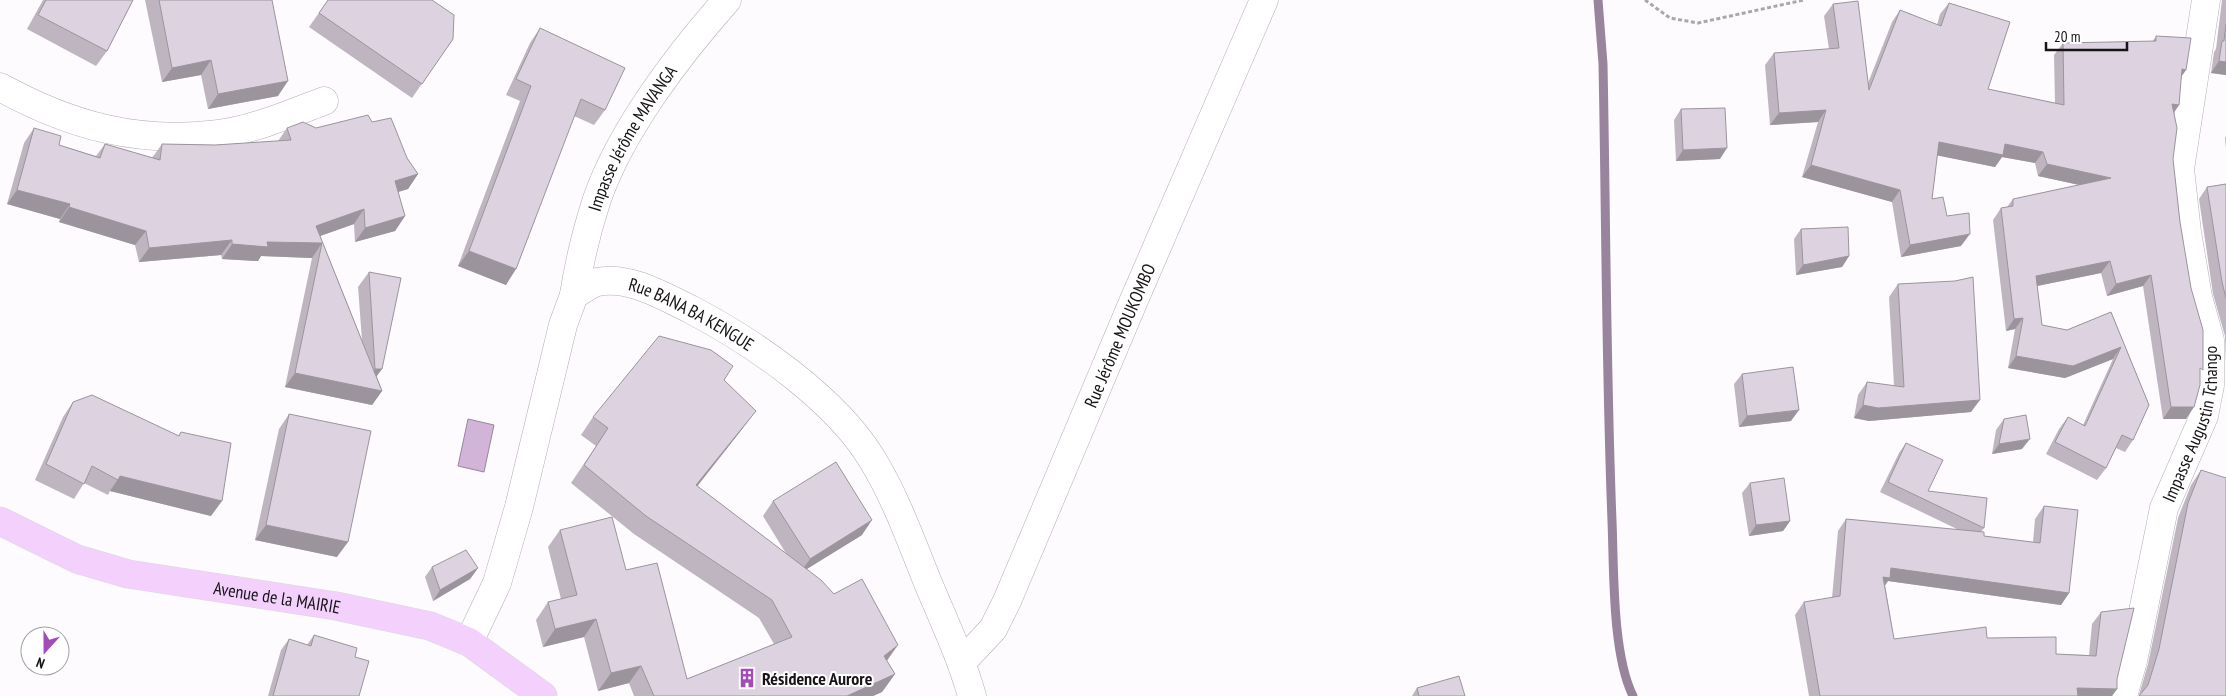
<svg xmlns="http://www.w3.org/2000/svg" width="2226" height="696" font-family="'PT Sans Narrow',sans-serif">
<style>
.water{fill:#d1b4d8;stroke:#99849e}
.lines{fill:none;stroke-linecap:round;stroke-linejoin:round}
.stream{stroke:#99849e;stroke-width:9}
.minor-casing{stroke:#b6acb9;stroke-width:29}
.major-casing{stroke:#dad9da;stroke-width:29}
.path{stroke:#aaa7ab;stroke-width:3;stroke-dasharray:4 2.5;stroke-linecap:butt}
.minor{stroke:#fff;stroke-width:28}
.major{stroke:#f4d1fd;stroke-width:28}
.wall{fill:#beb5c1}
.shaded-wall{fill:#9b949d}
.building{fill:#ddd3e0;stroke:#9b949d}
.labels{text-anchor:middle;dominant-baseline:central;stroke-width:4;stroke-linejoin:round;paint-order:stroke}
.street-label{font-size:18px;fill:#171317;stroke:#fff}
.poi-label{font-size:18px;font-weight:bold;fill:#171317;stroke:#fff;text-anchor:start}
</style>
<rect width="100%" height="100%" fill="#fdfbfe"/>
<polygon class="water" points="468,419 494,425 484,472 458,466"/>
<g class="lines">
<path class="stream" d="M1598 0 1603 64C1606 216 1606 369 1612 521 1614 569 1612 654 1633 696"/>
<defs>
<g id="minor">
<path d="M0 87C71 126 138 144 219 134 255 129 290 114 324 101"/>
<path id="s1" d="M574 295C579 262 587 230 597 199 621 130 679 54 727 0"/>
<path id="s2" d="M469 642 497 583 519 507 563 325 574 295C581 291 590 284 597 282 628 275 663 296 690 309 753 342 835 398 872 459 896 498 911 541 928 583 944 621 961 657 972 696"/>
<path id="s3" d="M962 662 993 629 1007 601 1134 300 1264 0"/>
<path id="s4" d="M2123 696 2133 661 2164 508 2204 416 2210 385V340L2198 297 2187 232 2180 169 2206 0"/>
</g>
<g id="major">
<path id="s5" d="M0 521 77 559 128 574 336 606 430 626 469 642 543 696"/>
</g>
</defs>
<use href="#minor" class="minor-casing"/>
<use href="#major" class="major-casing"/>
<polyline class="path" points="1645,0 1670,18 1698,23 1804,0"/>
<use href="#minor" class="minor"/>
<use href="#major" class="major"/>
</g>
<g class="wall">
<polygon points="43,0 133,0 107,51 96,66 27,29"/>
<polygon points="145,0 272,0 278,96 208,109 201,75 162,82"/>
<polygon points="328,0 453,39 412,98 309,27"/>
<polygon points="2222,0 2226,0 2226,75 2211,73 2214,52 2216,49"/>
<polygon points="1949,3 1988,89 2055,103 2054,55 2063,43 2152,42 2156,36 2186,70 2181,77 2179,105 2174,113 2173,159 2180,222 2200,374 2186,419 2163,419 2143,286 2107,296 2101,273 2037,286 2042,325 2067,330 2111,312 2149,405 2133,440 2125,452 2116,448 2106,468 2097,480 2046,454 2059,429 2068,417 2083,425 2113,359 2065,378 2008,368 2015,329 2006,331 1993,220 2001,208 2007,207 2013,199 2079,185 2038,176 2035,163 2002,157 1995,167 1937,155 1932,199 1947,216 1961,246 1901,257 1892,202 1802,177 1818,122 1770,125 1765,65 1774,53 1829,49 1824,16 1833,4 1868,83 1892,22 1900,10 1937,25 1940,14"/>
<polygon points="540,28 605,110 594,125 574,116 506,285 458,266 520,101 506,95 530,43"/>
<polygon points="1681,109 1720,159 1676,161 1674,120"/>
<polygon points="372,122 407,158 418,174 408,189 398,192 405,216 395,231 355,242 354,224 320,236 362,340 358,287 369,272 377,377 382,391 372,405 285,387 312,258 261,256 258,261 222,259 221,255 139,262 135,245 59,222 60,219 7,204 24,143 34,128 59,145 96,156 105,144 152,158 162,144 215,145 278,141 287,128 316,128"/>
<polygon points="2226,136 2226,149 2225,138"/>
<polygon points="2226,184 2226,362 2225,336 2213,294 2199,199 2207,187"/>
<polygon points="1801,229 1849,256 1842,267 1796,275 1794,239"/>
<polygon points="1898,284 1971,412 1869,421 1854,418 1858,395 1867,382 1894,386 1889,297"/>
<polygon points="1742,374 1791,421 1739,427 1734,384"/>
<polygon points="724,380 743,428 697,486 787,555 763,516 773,501 862,535 806,569 887,661 895,674 882,692 873,696 634,696 629,683 598,691 584,637 543,647 536,620 548,602 561,599 548,547 560,530 626,570 687,679 774,644 759,618 634,534 571,483 596,446 581,435 593,417"/>
<polygon points="73,402 178,436 181,432 211,516 110,491 108,495 84,483 74,499 35,480 63,417"/>
<polygon points="289,414 337,557 255,540 279,429"/>
<polygon points="2004,419 2022,449 1992,454 1996,430"/>
<polygon points="1906,443 1928,491 1984,528 1981,532 1984,536 2033,542 2035,519 2044,506 2069,593 2061,605 1888,581 1885,585 1894,639 1987,638 2056,654 2089,655 2092,624 2101,612 2117,679 2117,689 2112,696 1809,696 1795,615 1804,602 1832,598 1838,531 1846,519 1959,530 1880,492 1899,453"/>
<polygon points="2201,470 2226,696 2139,695 2148,664 2178,518 2191,485"/>
<polygon points="1750,483 1790,521 1783,531 1749,536 1742,493"/>
<polygon points="432,567 478,568 470,579 433,601 425,577"/>
<polygon points="314,635 355,657 359,696 268,696 281,650 289,639 307,645"/>
<polygon points="1417,688 1465,696 1412,696"/>
</g>
<g class="shaded-wall">
<polygon points="211,60 201,75 162,82 172,68"/>
<polygon points="2219,61 2226,62 2226,75 2211,73"/>
<polygon points="2182,69 2186,70 2178,81"/>
<polygon points="288,81 278,96 208,109 218,94"/>
<polygon points="2172,104 2179,105 2171,116"/>
<polygon points="1826,110 1818,122 1770,125 1779,113"/>
<polygon points="1939,142 2005,144 2043,152 2035,163 2002,157 1995,167 1930,154"/>
<polygon points="1727,148 1720,159 1676,161 1683,150"/>
<polygon points="2047,164 2111,178 2103,190 2038,176"/>
<polygon points="1811,165 1900,190 1892,202 1802,177"/>
<polygon points="418,174 408,189 385,196 395,181"/>
<polygon points="17,190 70,204 60,219 7,204"/>
<polygon points="69,207 146,231 135,245 59,222"/>
<polygon points="364,209 354,224 306,241 316,226"/>
<polygon points="405,216 395,231 355,242 365,228"/>
<polygon points="1970,234 1961,246 1901,257 1910,245"/>
<polygon points="232,240 221,255 139,262 149,248"/>
<polygon points="267,242 322,243 312,258 261,256 258,261 222,259 232,244"/>
<polygon points="469,251 516,269 506,285 458,266"/>
<polygon points="1849,256 1842,267 1796,275 1803,265"/>
<polygon points="2110,261 2101,273 2027,288 2036,276"/>
<polygon points="2151,275 2143,286 2107,296 2116,284"/>
<polygon points="2023,318 2015,329 2006,331 2014,319"/>
<polygon points="2121,347 2113,359 2065,378 2008,368 2016,356"/>
<polygon points="375,369 382,369 371,384 365,384"/>
<polygon points="295,373 382,391 372,405 285,387"/>
<polygon points="1980,400 1971,412 1869,421 1854,418 1863,405"/>
<polygon points="2171,407 2194,407 2186,419 2163,419"/>
<polygon points="1799,410 1791,421 1739,427 1747,416"/>
<polygon points="756,411 743,428 684,503 696,485"/>
<polygon points="2030,439 2022,449 1992,454 1999,444"/>
<polygon points="120,476 222,501 211,516 110,491"/>
<polygon points="872,520 862,535 799,574 810,559"/>
<polygon points="1790,521 1783,531 1749,536 1756,525"/>
<polygon points="266,525 348,542 337,557 255,540"/>
<polygon points="478,568 470,579 433,601 440,590"/>
<polygon points="1891,568 2069,593 2061,605 1888,581 1882,590 1883,577"/>
<polygon points="596,619 584,637 543,647 555,629"/>
<polygon points="898,645 886,662 884,656"/>
<polygon points="641,666 629,683 598,691 611,673"/>
<polygon points="895,674 882,692 873,696 847,696"/>
<polygon points="2077,688 2117,689 2112,696 2071,696"/>
</g>
<g class="building">
<polygon points="46,0 133,0 107,51 38,15"/>
<polygon points="159,0 272,0 288,81 218,94 211,60 172,68"/>
<polygon points="328,0 432,0 454,15 453,39 422,84 319,13"/>
<polygon points="1858,1 1869,90 1900,10 1941,26 1949,3 2010,22 1988,89 2064,105 2063,43 2156,41 2156,36 2191,38 2186,70 2182,69 2179,105 2172,104 2177,128 2173,159 2180,222 2191,288 2203,330 2203,370 2200,368 2200,385 2194,407 2171,407 2151,275 2116,284 2110,261 2036,276 2042,325 2067,330 2111,312 2149,405 2133,440 2122,435 2106,468 2055,442 2068,417 2085,426 2121,347 2073,366 2016,356 2023,318 2014,319 2001,208 2013,206 2013,199 2111,178 2047,164 2043,152 2005,144 2003,155 1939,142 1932,199 1943,197 1947,216 1969,213 1970,234 1910,245 1900,190 1811,165 1826,110 1779,113 1774,53 1839,48 1833,4"/>
<polygon points="2226,24 2226,62 2219,61 2222,41 2224,41"/>
<polygon points="540,28 625,68 605,110 581,99 516,269 469,251 531,86 516,79"/>
<polygon points="1725,108 1727,148 1683,150 1681,109"/>
<polygon points="368,115 372,122 391,118 407,158 418,174 395,181 405,216 365,228 364,209 316,226 382,391 295,373 322,243 267,242 268,247 232,244 232,240 149,248 146,231 69,207 70,204 17,190 34,128 61,136 59,145 100,158 105,144 160,160 162,144 215,145 291,140 287,128 303,122 316,128"/>
<polygon points="2226,184 2226,298 2222,282 2207,187"/>
<polygon points="1848,227 1849,256 1803,265 1801,229"/>
<polygon points="369,272 401,278 382,369 375,369"/>
<polygon points="1973,277 1980,400 1878,408 1863,405 1867,382 1904,387 1898,284 1955,281"/>
<polygon points="659,336 711,350 733,366 724,380 756,411 696,485 821,580 834,594 862,579 898,645 884,656 895,674 847,696 654,696 641,666 611,673 596,619 555,629 548,602 577,595 560,530 612,517 626,570 657,563 687,679 792,637 772,600 646,516 584,465 608,428 593,417"/>
<polygon points="1793,367 1799,410 1747,416 1742,374"/>
<polygon points="92,395 179,436 181,432 231,443 222,501 120,476 118,480 92,466 84,484 46,464 73,402"/>
<polygon points="289,414 371,431 348,542 266,525"/>
<polygon points="2026,415 2030,439 1999,444 2004,419"/>
<polygon points="1906,443 1943,460 1928,491 1987,498 1984,528 1888,482"/>
<polygon points="836,462 872,520 810,559 773,501"/>
<polygon points="2201,470 2226,478 2226,696 2139,696 2148,685 2159,649 2188,503"/>
<polygon points="1784,478 1790,521 1756,525 1750,483"/>
<polygon points="2044,506 2078,510 2069,593 1891,568 1890,578 1883,577 1894,639 1986,627 1987,638 2056,637 2056,654 2096,656 2101,612 2134,608 2117,679 2117,689 2077,688 2078,696 1820,696 1804,602 1840,596 1846,519 1984,532 1984,536 2040,543"/>
<polygon points="466,550 478,568 440,590 432,567"/>
<polygon points="314,635 357,648 355,657 369,661 359,696 273,696 289,639 311,646"/>
<polygon points="1459,676 1465,696 1419,696 1417,688"/>
</g>
<defs>
<symbol id="building-bare" viewBox="-9 -9 18 18"><path d="M-4-6H4V6H1V3H-1V6H-4ZM-2.5-4.3h1.7v1.8h-1.7ZM.8-4.3h1.7v1.8H.8ZM-2.5-1h1.7V.8h-1.7ZM.8-1h1.7V.8H.8Z" fill="#a34cb9" stroke="#fff" stroke-width="2.5" paint-order="stroke"/></symbol>
</defs>
<g fill-rule="evenodd">
<use href="#building-bare" x="733" y="664" width="28" height="28"/>
</g>
<g class="labels">
<g class="street-label">
<text stroke="none"><textPath href="#s1" startOffset="169">Impasse Jérôme MAVANGA</textPath></text>
<text stroke="none"><textPath href="#s2" startOffset="492">Rue BANA BA KENGUE</textPath></text>
<text stroke="none"><textPath href="#s3" startOffset="365">Rue Jérôme MOUKOMBO</textPath></text>
<text stroke="none"><textPath href="#s4" startOffset="282">Impasse Augustin Tchango</textPath></text>
<text stroke="none"><textPath href="#s5" startOffset="290">Avenue de la MAIRIE</textPath></text>
</g>
<g class="poi-label">
<text x="762" y="678">Résidence Aurore</text>
</g>
</g>
<g transform="translate(45 651) rotate(201)"><circle r="24" fill="#ffffff" stroke="#a2a1a2"/>
<path d="M0-4L9 19L0 12L-9 19Z" fill="#a34cb9"/>
<text y="-8" font-size="14" font-weight="bold" text-anchor="middle" fill="#171317">N</text>
</g>
<path d="M2046 42v8h81v-8" fill="none" stroke="#171317" stroke-width="2.5"/>
<text x="2054" y="42" font-size="15" fill="#171317" stroke="#ffffff" stroke-width="4" paint-order="stroke">20 m</text>
</svg>
